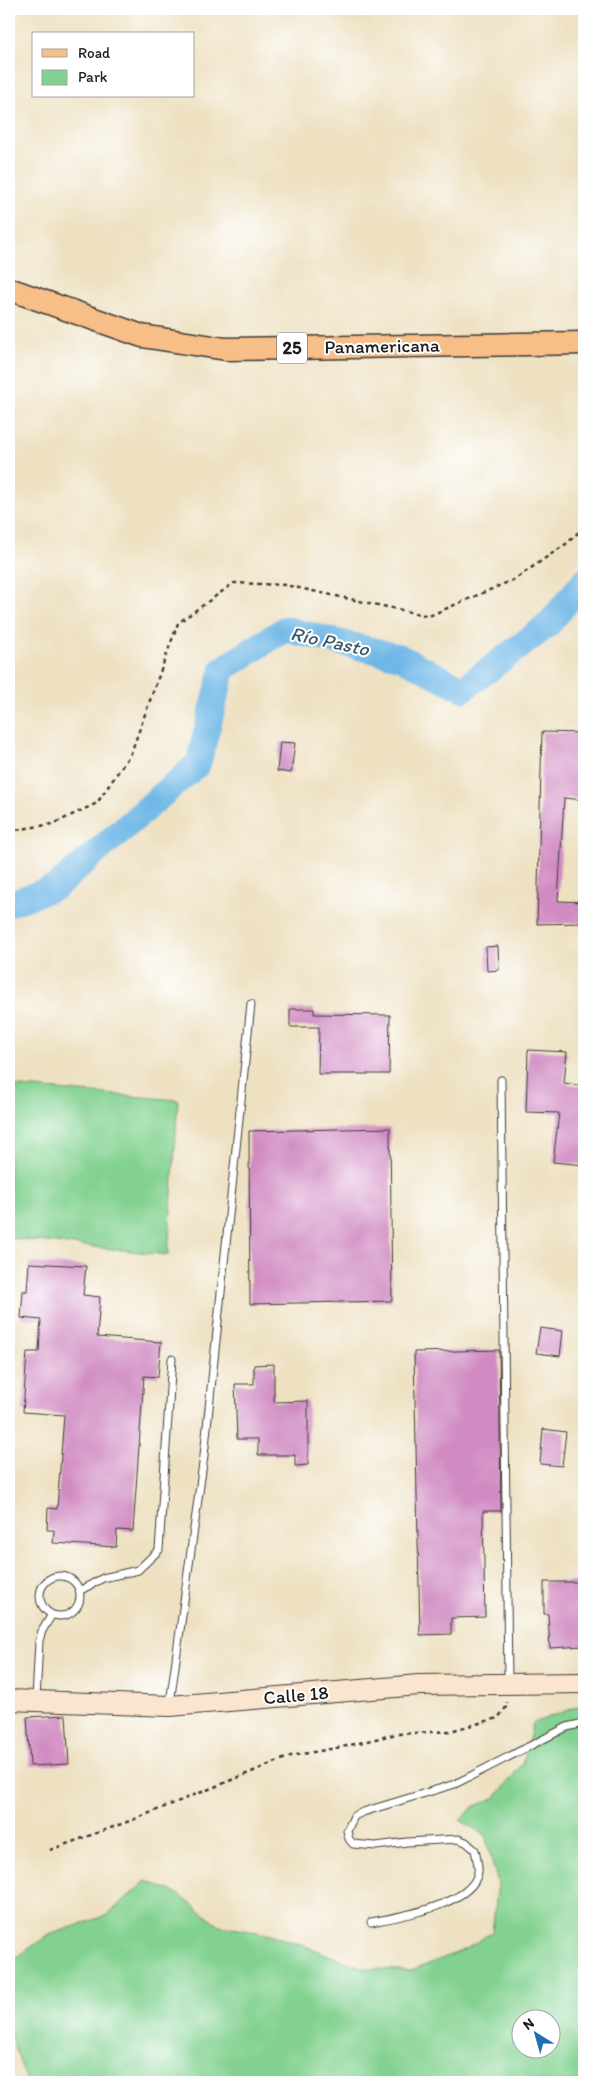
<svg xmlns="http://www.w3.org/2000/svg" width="593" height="2091" font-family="Itim,sans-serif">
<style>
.green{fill:#82d190;stroke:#4f7656;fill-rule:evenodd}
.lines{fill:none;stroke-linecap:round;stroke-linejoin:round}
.river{stroke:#6eb7e6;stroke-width:26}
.building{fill:#d08bc2}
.lane-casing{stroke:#3c3a35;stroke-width:9}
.secondary-casing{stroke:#3c3a35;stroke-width:22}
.primary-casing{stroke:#3c3a35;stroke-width:25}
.path{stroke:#3c3a35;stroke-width:2.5;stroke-dasharray:4 4;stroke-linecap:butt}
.lane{stroke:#fff;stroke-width:7}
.secondary{stroke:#fce5cf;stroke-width:20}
.primary{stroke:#f7be88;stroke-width:22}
.labels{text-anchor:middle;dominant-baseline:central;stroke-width:4;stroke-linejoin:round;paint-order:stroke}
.shield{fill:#fff;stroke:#606060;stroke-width:1}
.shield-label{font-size:18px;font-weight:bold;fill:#1c1c1c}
.street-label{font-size:19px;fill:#1c1c1c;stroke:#fff}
.water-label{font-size:20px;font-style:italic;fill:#3d5a6d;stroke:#fff}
</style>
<rect width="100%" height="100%" fill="#fff"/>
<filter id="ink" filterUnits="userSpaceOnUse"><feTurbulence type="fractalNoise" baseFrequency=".02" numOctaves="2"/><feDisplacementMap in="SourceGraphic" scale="10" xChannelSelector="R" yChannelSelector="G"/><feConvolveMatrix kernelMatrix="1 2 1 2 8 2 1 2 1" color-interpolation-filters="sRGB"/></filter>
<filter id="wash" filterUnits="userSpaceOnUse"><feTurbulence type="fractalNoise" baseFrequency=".0096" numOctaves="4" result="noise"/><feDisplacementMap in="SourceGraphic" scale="20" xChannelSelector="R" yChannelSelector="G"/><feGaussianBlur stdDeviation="1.12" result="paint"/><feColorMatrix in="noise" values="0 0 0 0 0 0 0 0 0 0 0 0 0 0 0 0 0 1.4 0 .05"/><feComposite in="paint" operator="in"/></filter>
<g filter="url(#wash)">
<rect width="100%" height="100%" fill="#eee1c2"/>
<g class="green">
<polygon points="9,1086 178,1100 168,1255 9,1238"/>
<path d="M584 1704V2082H27L9 2030V1962L49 1935 107 1915 146 1881 175 1892 220 1926 263 1933 300 1944 363 1968 411 1971 466 1949 492 1932 498 1884 485 1835 460 1820 475 1806 495 1798 523 1763 533 1723ZM520 2018H550V2048H520Z"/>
</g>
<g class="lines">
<polyline class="river" points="9,904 56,887 198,764 223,669 285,629 400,657 463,689 548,625 584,581"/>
</g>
<g id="blocks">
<g class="building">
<polygon points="542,732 584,733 584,800 564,798 558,901 584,902 584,923 537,924"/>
<polygon points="280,742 295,743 291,773 277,771"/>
<polygon points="498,946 499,970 487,971 486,947"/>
<polygon points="290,1009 314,1009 314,1014 390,1015 389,1074 318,1074 319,1027 290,1027"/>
<polygon points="528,1050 567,1052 564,1083 584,1086 584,1165 553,1162 559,1113 526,1112"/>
<polygon points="390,1128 392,1301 250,1304 249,1131"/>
<polygon points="29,1263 86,1266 83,1295 100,1297 97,1337 161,1342 158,1377 144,1376 133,1531 117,1530 116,1547 53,1543 54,1530 47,1530 48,1508 57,1509 64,1415 23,1412 27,1352 39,1352 41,1320 21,1318 23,1291 27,1291"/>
<polygon points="540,1328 563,1331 560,1356 536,1353"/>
<polygon points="499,1350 501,1511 483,1511 485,1617 451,1618 451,1634 420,1635 414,1352"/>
<polygon points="274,1364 274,1402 308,1401 308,1465 295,1466 295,1455 258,1455 258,1439 237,1439 235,1384 254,1384 254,1365"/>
<polygon points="543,1429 566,1432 562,1466 540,1464"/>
<polygon points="544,1582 584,1582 584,1646 550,1648 548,1614 544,1614"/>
<polygon points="66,1715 69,1764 30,1766 27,1717"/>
</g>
</g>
</g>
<g filter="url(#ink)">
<use href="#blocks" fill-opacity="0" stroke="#3c3a35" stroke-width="1"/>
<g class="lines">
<defs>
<g id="lane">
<polyline points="501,1080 508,1682"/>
<circle cx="60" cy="1596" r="20"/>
<polyline points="81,1590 103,1578 138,1570 159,1550 172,1359"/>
<polyline points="36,1700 39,1641 42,1631 51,1616"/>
<polyline points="170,1703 204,1456 251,1004"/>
<path d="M371 1922C398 1917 473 1905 478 1872 479 1866 476 1856 475 1850L466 1842 458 1839 407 1842 376 1846 353 1844 349 1839 347 1831 354 1816 363 1812 455 1784 567 1727 584 1723"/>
</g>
<polyline id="secondary" points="9,1700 170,1706 419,1685 584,1683"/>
<polyline id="primary" points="9,289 142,336 226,349 584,343"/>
</defs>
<use href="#lane" class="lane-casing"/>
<use href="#secondary" class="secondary-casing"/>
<use href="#primary" class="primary-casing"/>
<g class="path">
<polyline points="9,831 53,824 97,803 131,753 178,623 234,583 285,585 429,616 515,579 566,544 584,527"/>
<polyline points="50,1850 135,1819 291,1756 342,1747 396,1734 450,1731 498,1718 507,1706 507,1702"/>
</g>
<use href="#lane" class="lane"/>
<use href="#secondary" class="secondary"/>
<use href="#primary" class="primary"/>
</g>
</g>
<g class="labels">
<rect class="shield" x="277" y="332.5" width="30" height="31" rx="4"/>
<g class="shield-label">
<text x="292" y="348">25</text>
</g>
<g class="street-label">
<text transform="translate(382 346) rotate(-1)">Panamericana</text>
<text transform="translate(296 1695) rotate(-5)">Calle 18</text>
</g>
<g class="water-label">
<text transform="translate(330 641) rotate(12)">Río Pasto</text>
</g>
</g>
<rect width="593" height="2091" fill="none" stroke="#fff" stroke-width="30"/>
<rect x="32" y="32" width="162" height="65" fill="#ffffff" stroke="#a4a4a4"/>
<rect x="42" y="49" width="25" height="8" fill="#f7be88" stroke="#a4a4a4"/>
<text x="78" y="58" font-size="15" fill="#1c1c1c">Road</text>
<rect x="42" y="70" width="25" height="15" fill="#82d190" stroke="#a4a4a4"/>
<text x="78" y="82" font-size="15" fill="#1c1c1c">Park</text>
<g transform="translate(536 2034) rotate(323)"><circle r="24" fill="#ffffff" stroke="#a4a4a4"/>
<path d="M0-4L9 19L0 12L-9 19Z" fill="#1f6fb2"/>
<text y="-8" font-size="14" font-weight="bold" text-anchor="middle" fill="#1c1c1c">N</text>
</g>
</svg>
